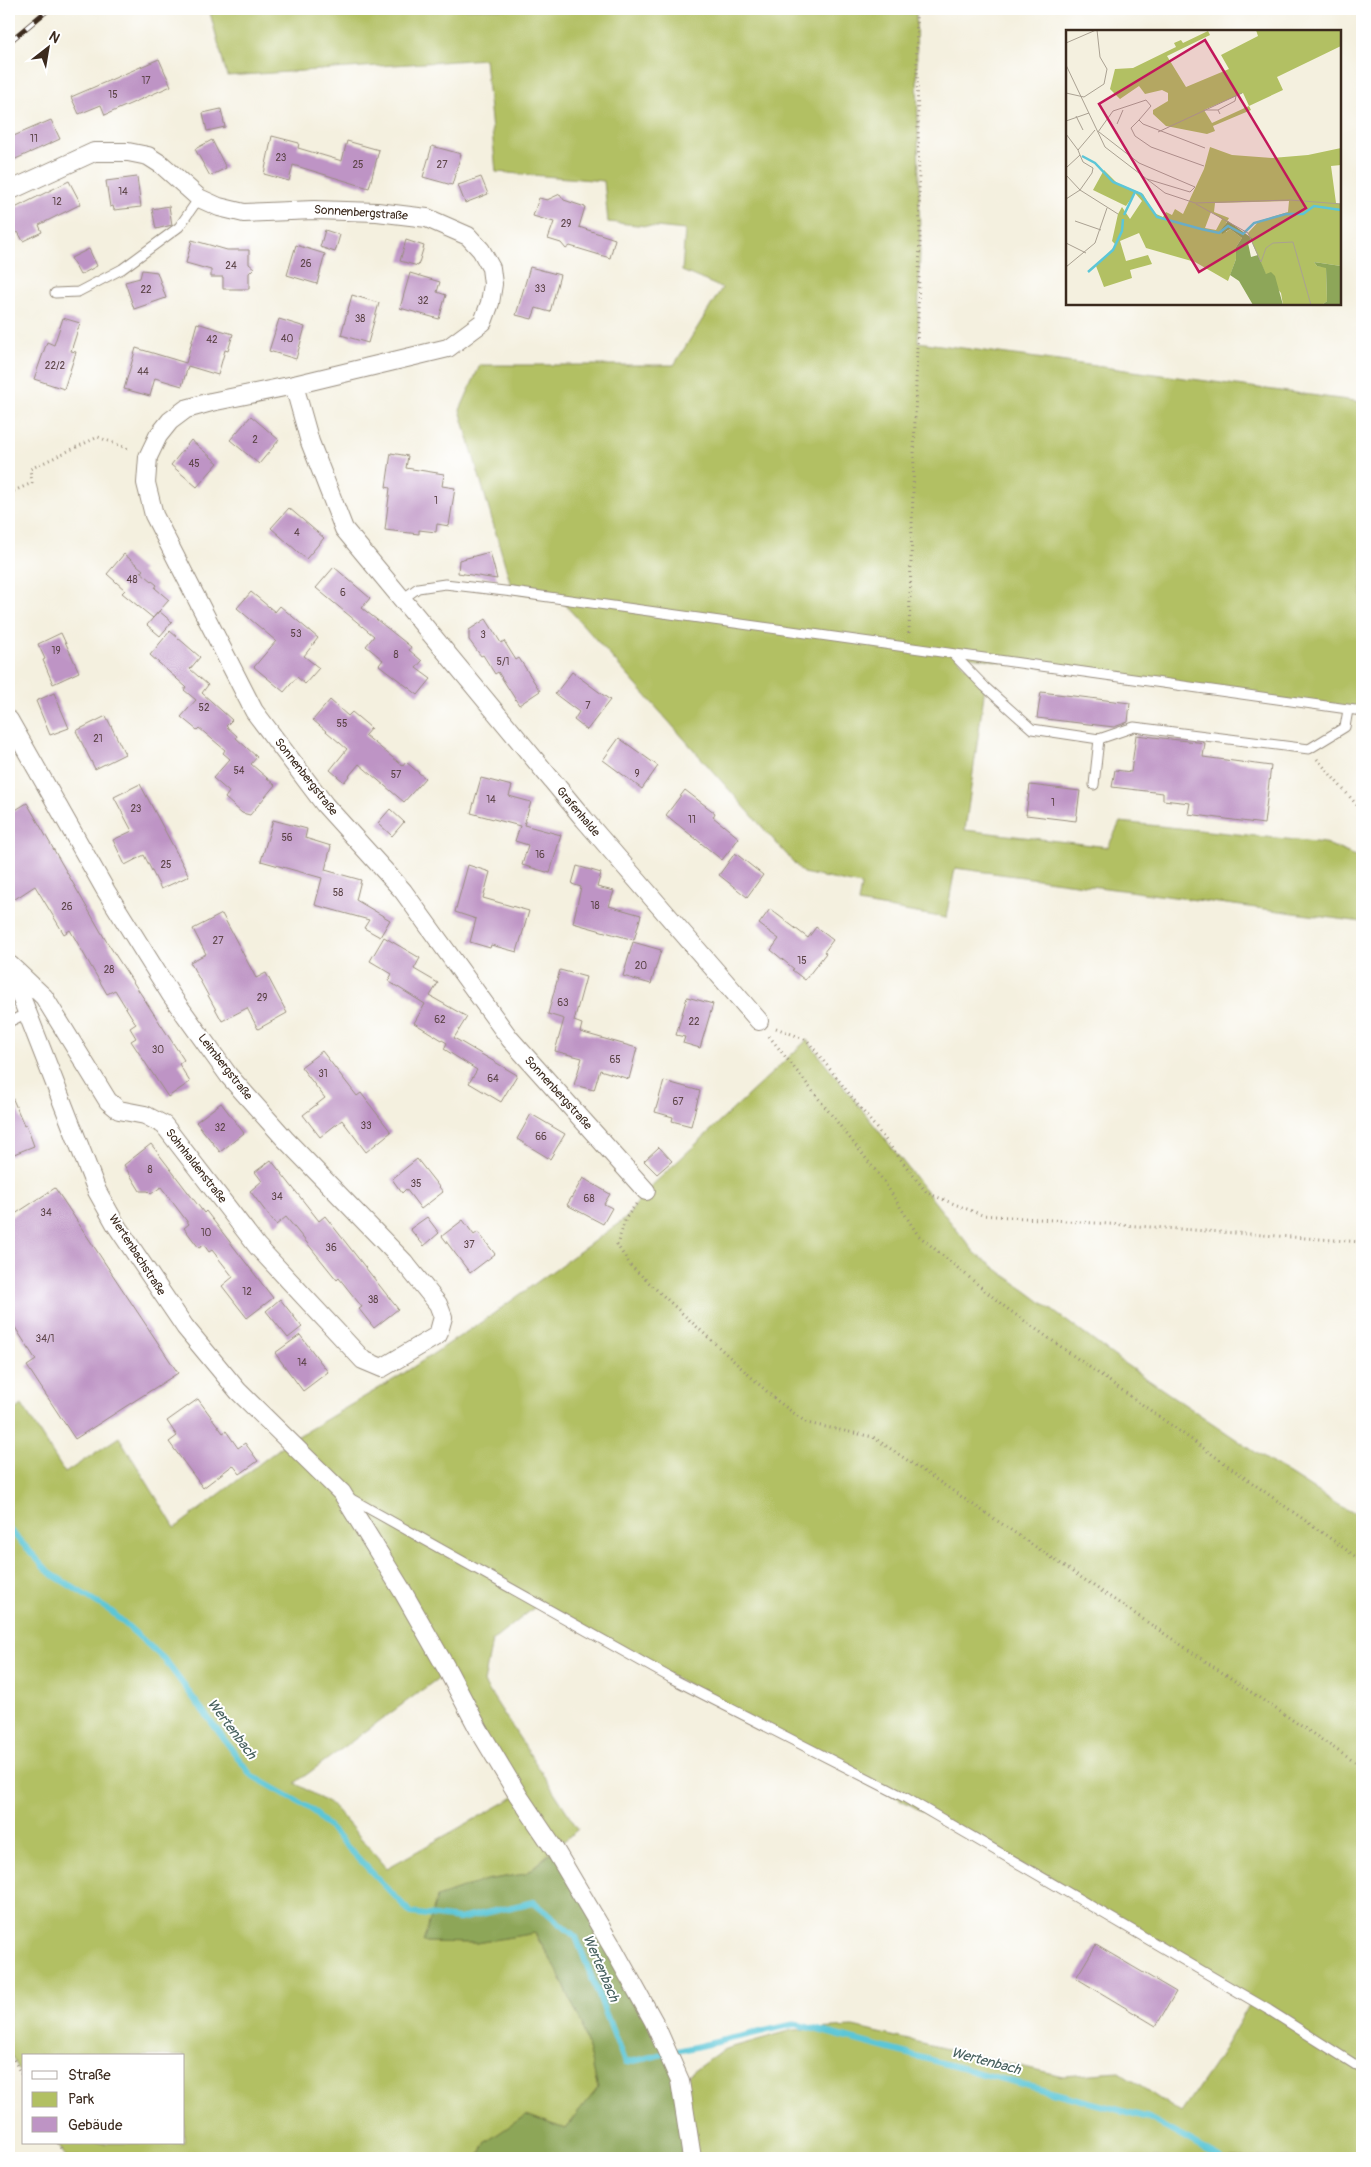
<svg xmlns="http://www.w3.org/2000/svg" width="1371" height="2167" font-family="Pangolin,sans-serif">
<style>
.green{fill:#b2c063;stroke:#767540;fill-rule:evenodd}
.forest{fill:#8da659;stroke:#64683c}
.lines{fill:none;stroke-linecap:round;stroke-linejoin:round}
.stream{stroke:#5cc6d7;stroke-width:6}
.building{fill:#be94c5}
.service-casing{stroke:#988d7e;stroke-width:11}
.minor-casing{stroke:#988d7e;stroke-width:20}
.path{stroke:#988d7e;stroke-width:3;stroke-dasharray:1 4;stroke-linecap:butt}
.service{stroke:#fff;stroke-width:9}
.minor{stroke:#fff;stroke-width:18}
.rail-casing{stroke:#3b2a1e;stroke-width:5.5}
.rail{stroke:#fff;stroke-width:4;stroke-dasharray:11;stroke-linecap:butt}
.labels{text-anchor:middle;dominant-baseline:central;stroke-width:4;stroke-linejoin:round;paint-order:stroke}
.number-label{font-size:10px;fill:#5c4448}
.street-label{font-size:12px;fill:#3b2a1e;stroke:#fff}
.water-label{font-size:14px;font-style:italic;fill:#47615f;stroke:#fff}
.inset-river{fill:none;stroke:#5cc6d7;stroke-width:2.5}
.inset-road{fill:none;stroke:#aaa192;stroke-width:1}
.view{fill:#c2185b;fill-opacity:0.15;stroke:#c2185b;stroke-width:2.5}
.inset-edge{fill:none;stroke:#3b2a1e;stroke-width:2.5}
</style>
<rect width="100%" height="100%" fill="#fff"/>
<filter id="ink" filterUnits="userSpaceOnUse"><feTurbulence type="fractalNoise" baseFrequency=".02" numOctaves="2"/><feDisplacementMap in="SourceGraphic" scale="10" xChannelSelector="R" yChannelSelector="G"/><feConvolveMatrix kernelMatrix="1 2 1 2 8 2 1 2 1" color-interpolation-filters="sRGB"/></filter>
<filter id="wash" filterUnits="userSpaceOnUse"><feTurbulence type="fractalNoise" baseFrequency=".0096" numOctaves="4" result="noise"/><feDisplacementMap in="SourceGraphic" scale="20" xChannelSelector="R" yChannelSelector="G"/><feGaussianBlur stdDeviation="1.12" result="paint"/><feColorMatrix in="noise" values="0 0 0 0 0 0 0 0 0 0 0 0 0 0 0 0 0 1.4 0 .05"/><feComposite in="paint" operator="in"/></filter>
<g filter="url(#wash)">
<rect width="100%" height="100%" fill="#f4f0df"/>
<g class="green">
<polygon points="209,9 916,9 920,242 918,342 1362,402 1362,711 955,655 985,687 965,830 1108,847 1120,822 1325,843 1362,859 1362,922 955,868 946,918 858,903 861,885 803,873 560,599 513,592 460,410 480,365 674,365 722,288 682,271 685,230 608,222 604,181 496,172 485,59 227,76"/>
<path d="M807 1040 975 1253 1122 1362 1258 1454 1338 1505 1362 1517V2158H692L680 2081 722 2050 793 2030 853 2027 1063 2076 1119 2072 1181 2113 1218 2059 1252 2000 1025 1867 539 1604 492 1641 484 1683 578 1829 525 1874 486 1880 423 1942 476 1943 534 1933 557 1970 582 2025 598 2088 565 2129 526 2115 486 2142 478 2158H66L58 2143H184V2056H24V2079L9 2051V1415L22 1405 65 1473 119 1437 175 1528 288 1442 398 1377 486 1319 626 1218 646 1191ZM448 1671 518 1795 387 1868 333 1806 295 1783Z"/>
</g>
<polygon class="forest" points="555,1850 680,2081 692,2158 478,2158 486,2142 526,2115 565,2129 598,2088 582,2025 557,1970 535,1933 476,1943 423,1942 437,1897 486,1880 525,1874"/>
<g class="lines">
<polyline class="stream" points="9,1529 50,1573 112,1612 164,1659 251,1775 311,1809 411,1913 459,1919 534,1902 576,1937 625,2063 795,2024 1149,2118 1221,2158"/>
</g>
<g id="blocks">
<g class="building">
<polygon points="159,59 171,86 105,115 101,105 79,114 71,97"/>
<polygon points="221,109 225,127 207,131 203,113"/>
<polygon points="51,120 60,139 9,162 9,138"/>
<polygon points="272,136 299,143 298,148 342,161 347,141 379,150 369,188 293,165 289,181 264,174"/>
<polygon points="212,140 226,168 210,176 195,149"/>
<polygon points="432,146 461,154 452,185 423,177"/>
<polygon points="137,177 141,207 114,210 113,206 110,207 106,181"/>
<polygon points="481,177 488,194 465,203 458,185"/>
<polygon points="69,181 81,204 39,225 42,232 23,241 18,232 9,238 9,211"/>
<polygon points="560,194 564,200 585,207 579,227 615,239 610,258 570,246 566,249 561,243 548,239 554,222 533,216 539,198 547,200"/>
<polygon points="169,206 172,225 156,229 152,209"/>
<polygon points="325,230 340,235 335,252 320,247"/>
<polygon points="192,240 227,250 249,250 249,264 254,268 249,273 249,289 223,289 223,277 211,277 211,270 186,263"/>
<polygon points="406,240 424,246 418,266 400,261"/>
<polygon points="296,245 325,254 317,284 287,275"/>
<polygon points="89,249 97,266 80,275 71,258"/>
<polygon points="530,267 560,275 550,312 536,308 532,319 516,315"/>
<polygon points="142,270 157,272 166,298 134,309 125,282 140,278"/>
<polygon points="410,273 440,282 437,292 446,295 439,319 400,308"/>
<polygon points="352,295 379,303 368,343 341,335"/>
<polygon points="63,318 80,323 71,351 76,352 64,389 34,379 47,342 54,345"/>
<polygon points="279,319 305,327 296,359 269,351"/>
<polygon points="197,323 233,334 228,351 225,350 218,375 188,366 182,386 155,378 150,396 124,389 136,348 186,363"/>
<polygon points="251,416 279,440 259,464 230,440"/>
<polygon points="191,440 218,463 197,487 171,465"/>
<polygon points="391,453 408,456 406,468 444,474 442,486 455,488 449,526 437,524 436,532 419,530 419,534 385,530 390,488 386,487"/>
<polygon points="289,508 324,538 306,559 271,528"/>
<polygon points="490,552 497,579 458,573 459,560"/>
<polygon points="124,554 143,570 141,572 157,585 155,588 169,600 153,618 122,593 125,590 107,574"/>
<polygon points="334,567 370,598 362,608 411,647 409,650 422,661 416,668 431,679 418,695 379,665 383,660 366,646 374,636 316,588"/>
<polygon points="251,592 275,612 280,606 318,638 304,656 319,668 305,684 297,677 284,692 254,667 276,641 237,608"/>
<polygon points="159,611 172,622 160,636 147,625"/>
<polygon points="486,619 501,643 504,641 516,660 519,658 540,691 519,705 498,672 495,674 483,655 481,656 469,640 469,630"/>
<polygon points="170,631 200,657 190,669 208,685 202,693 232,720 226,726 237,736 236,738 257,757 251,764 275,785 250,815 242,813 225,798 229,792 213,778 230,759 223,753 225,750 199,728 197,730 181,717 196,700 184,690 186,687 150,655"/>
<polygon points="61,633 79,672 53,684 43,660 45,659 38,644"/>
<polygon points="572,672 610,700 587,730 574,720 579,712 555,694"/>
<polygon points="1041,692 1130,703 1128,722 1114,727 1037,718"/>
<polygon points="54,693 69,728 50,735 36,701"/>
<polygon points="330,700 348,716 352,712 371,728 365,735 403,766 406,762 425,778 404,802 359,764 344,782 330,770 347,749 313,720"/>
<polygon points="106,716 125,754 95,769 76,731"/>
<polygon points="1136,735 1205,743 1203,757 1271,766 1264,824 1188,814 1190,803 1163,800 1163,793 1112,787 1115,770 1131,772"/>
<polygon points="619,738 658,766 642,789 603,760"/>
<polygon points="481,778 512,786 509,796 531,802 524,825 561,835 550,873 522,865 528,845 515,841 520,826 471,813"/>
<polygon points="140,784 189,876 161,889 144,855 125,865 113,840 132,831 114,797"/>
<polygon points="1030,785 1080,791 1076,821 1026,815"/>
<polygon points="685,790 715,813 713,817 739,838 722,860 666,815"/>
<polygon points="27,803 105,939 184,1060 179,1064 190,1082 168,1097 131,1041 136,1038 130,1028 136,1024 115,990 107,994 70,930 64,934 35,886 15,899 9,889 9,814"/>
<polygon points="390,809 404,822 392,836 378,823"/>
<polygon points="273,820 307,829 305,838 331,846 325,870 361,880 356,900 390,920 380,937 364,928 369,920 315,905 322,878 261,861"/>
<polygon points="735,853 763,875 747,897 719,875"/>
<polygon points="468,865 490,872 483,898 529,911 517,952 491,945 490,948 470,942 476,919 455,912"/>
<polygon points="577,866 601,873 597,887 614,891 609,906 641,915 634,940 573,923 581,887 572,884"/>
<polygon points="770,909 808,938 816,927 833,940 824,952 826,953 805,980 792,970 794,969 771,950 779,939 759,924"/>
<polygon points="222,914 256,978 266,973 287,1013 258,1029 247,1008 222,1021 190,962 206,954 193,929"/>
<polygon points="384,937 420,958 414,969 438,983 430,996 467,1017 454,1038 517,1075 501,1102 469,1083 477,1070 444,1049 447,1043 414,1023 425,1004 388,981 392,974 370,961"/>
<polygon points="633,942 661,950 651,984 623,976"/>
<polygon points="560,970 586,977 574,1021 582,1024 580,1032 637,1048 629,1079 600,1070 594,1090 574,1085 582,1058 555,1051 564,1019 548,1014"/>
<polygon points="687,997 713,1004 700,1048 683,1043 685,1037 676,1035"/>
<polygon points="322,1051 357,1096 361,1093 391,1132 366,1152 342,1120 320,1137 303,1115 325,1098 301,1067"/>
<polygon points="664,1081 700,1091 691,1126 672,1121 673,1117 655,1112"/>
<polygon points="9,1090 24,1125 26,1124 34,1146 9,1156"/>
<polygon points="221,1103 244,1133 220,1152 196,1122"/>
<polygon points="531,1114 565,1134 550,1159 517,1139"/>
<polygon points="151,1144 204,1213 206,1211 273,1298 247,1318 222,1286 233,1277 212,1250 209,1252 204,1245 199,1248 184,1228 189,1224 161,1187 151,1194 148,1191 140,1191 124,1165"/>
<polygon points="659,1147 672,1161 657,1174 644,1161"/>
<polygon points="417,1159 443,1192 421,1209 406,1189 402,1193 392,1179"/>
<polygon points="271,1160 319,1221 325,1216 398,1309 374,1328 359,1309 362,1307 339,1278 337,1280 286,1217 276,1225 250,1191 262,1181 255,1172"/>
<polygon points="583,1178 610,1194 604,1204 612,1208 603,1224 567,1205"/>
<polygon points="55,1188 178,1373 75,1439 27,1366 36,1360 9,1318 9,1218"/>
<polygon points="427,1217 439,1233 424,1246 410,1229"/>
<polygon points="463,1220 474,1235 478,1232 495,1254 470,1273 442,1236"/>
<polygon points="280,1299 302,1327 288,1338 266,1311"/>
<polygon points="300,1335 328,1372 303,1391 275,1353"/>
<polygon points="198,1399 223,1433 226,1431 238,1448 245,1443 258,1461 240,1474 233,1465 203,1488 169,1442 177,1436 167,1421"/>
<polygon points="1096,1945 1176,1992 1156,2026 1076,1978"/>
</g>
</g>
</g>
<g filter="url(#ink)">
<use href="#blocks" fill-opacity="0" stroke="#988d7e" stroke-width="1"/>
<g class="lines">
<defs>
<g id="service">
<polyline points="55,293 78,292 122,269 179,227 199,198"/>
<polyline points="401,600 418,588 445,584 513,592 1362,711"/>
<polyline points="954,655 985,687 1032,729 1099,739 1094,785"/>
<polyline points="1099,739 1134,727 1309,749 1345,727 1348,710"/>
<polyline points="9,1022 27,1013"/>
<polyline points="348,1497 671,1678 906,1798 1269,2010 1362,2069"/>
</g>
<g id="minor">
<polyline points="9,191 94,152 128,152 148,156 162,165 199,198 219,207 244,213 314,210 377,212 427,218 468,236 481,250 491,268 493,284 490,303 483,322 448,348 294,385 310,442 344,529 584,819 759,1021"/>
<polyline points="294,385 211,402 186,409 170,421 158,436 148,457 146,483 154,515 254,711 325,805 403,891 510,1039 646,1191"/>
<polyline points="9,720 106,891 171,995 229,1076 285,1139 404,1262 438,1304 443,1317 438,1335 382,1368 363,1360 257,1246 164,1125 145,1115 119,1110 108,1101 44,997 10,965"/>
<polyline points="9,966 97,1191 116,1225 185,1327 238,1391 342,1493 403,1592 448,1671 479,1730 518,1795 555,1850 613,1948 654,2022 680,2081 692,2158"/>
</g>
</defs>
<use href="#service" class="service-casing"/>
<use href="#minor" class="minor-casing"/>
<g class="path">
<polyline points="9,493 32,483 30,469 98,437 131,450"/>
<polyline points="909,633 920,242 916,9"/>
<polyline points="1317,759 1362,811"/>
<polyline points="776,1028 807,1040 927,1193 982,1215 1362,1242"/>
<polyline points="769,1036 883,1180 918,1235 1005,1307 1362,1561"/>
<polyline points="636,1204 626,1218 617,1245 631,1266 775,1399 807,1423 873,1437 1362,1767"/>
<polyline points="9,2051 24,2079"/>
<polyline points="58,2143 66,2158"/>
</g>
<use href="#service" class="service"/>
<use href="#minor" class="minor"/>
<defs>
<polyline id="rail" points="9,42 49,9"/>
</defs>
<use href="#rail" class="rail-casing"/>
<use href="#rail" class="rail"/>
</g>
</g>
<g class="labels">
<g class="number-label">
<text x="146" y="81">17</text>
<text x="113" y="95">15</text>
<text x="34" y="139">11</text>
<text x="281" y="158">23</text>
<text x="358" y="165">25</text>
<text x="442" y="165">27</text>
<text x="123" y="192">14</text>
<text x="57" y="202">12</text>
<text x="566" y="224">29</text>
<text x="306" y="264">26</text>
<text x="231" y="266">24</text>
<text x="540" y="289">33</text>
<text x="146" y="290">22</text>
<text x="423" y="301">32</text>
<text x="360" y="319">38</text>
<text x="287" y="339">40</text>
<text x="212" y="340">42</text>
<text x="55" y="366">22/2</text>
<text x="143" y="372">44</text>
<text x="255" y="440">2</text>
<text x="194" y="464">45</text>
<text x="436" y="501">1</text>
<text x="297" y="533">4</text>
<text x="132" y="580">48</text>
<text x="343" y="593">6</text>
<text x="296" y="634">53</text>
<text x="483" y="635">3</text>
<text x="56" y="651">19</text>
<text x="396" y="655">8</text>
<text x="503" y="662">5/1</text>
<text x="588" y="706">7</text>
<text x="204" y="708">52</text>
<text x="342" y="724">55</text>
<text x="98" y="739">21</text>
<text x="239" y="771">54</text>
<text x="637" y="774">9</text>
<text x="396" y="775">57</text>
<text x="491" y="800">14</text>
<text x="1053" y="803">1</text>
<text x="136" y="809">23</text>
<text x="692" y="820">11</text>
<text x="287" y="838">56</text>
<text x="540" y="855">16</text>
<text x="166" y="865">25</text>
<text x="338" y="893">58</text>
<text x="595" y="906">18</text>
<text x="67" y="907">26</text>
<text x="218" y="941">27</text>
<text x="802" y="961">15</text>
<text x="641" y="966">20</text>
<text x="109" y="970">28</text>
<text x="262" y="998">29</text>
<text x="563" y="1003">63</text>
<text x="440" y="1020">62</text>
<text x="694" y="1022">22</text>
<text x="158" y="1050">30</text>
<text x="615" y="1060">65</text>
<text x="323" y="1074">31</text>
<text x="493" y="1079">64</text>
<text x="678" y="1102">67</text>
<text x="366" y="1126">33</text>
<text x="220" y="1128">32</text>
<text x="541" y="1137">66</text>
<text x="150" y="1170">8</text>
<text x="416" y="1184">35</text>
<text x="277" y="1197">34</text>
<text x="589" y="1199">68</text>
<text x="46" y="1213">34</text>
<text x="206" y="1233">10</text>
<text x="469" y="1245">37</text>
<text x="331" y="1248">36</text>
<text x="247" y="1292">12</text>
<text x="373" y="1300">38</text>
<text x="45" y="1339">34/1</text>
<text x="302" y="1363">14</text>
</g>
<g class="street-label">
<text transform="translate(361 213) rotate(4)">Sonnenbergstraße</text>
<text transform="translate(306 777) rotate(52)">Sonnenbergstraße</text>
<text transform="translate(578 812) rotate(50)">Grafenhalde</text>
<text transform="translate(225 1067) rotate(52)">Leimbergstraße</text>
<text transform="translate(558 1093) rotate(48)">Sonnenbergstraße</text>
<text transform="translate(196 1166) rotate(52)">Sohnhaldenstraße</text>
<text transform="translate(137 1255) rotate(57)">Wertenbachstraße</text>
</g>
<g class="water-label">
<text transform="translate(232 1729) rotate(53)">Wertenbach</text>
<text transform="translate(601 1968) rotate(67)">Wertenbach</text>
<text transform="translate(986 2061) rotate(15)">Wertenbach</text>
</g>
</g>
<g transform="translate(1066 30)">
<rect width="275" height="275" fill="#f4f0df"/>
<path d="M190 0H275V16L211 47 217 60 183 76 185 80 147 96 149 101 141 104 100 96 87 84V80L102 71V63L96 60 79 64 73 56 54 69 44 59 49 39 67 38 110 17 108 13 115 10 117 13 142 1 144 5 101 26 120 57 163 39 155 25 192 6ZM177 63 183 76 146 93 138 80ZM144 117 166 125 206 128 242 125 275 118V135L265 136 270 173 275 174V236L248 232 251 236 260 237 261 271 256 275H217L215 263 200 245 182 203 193 191 222 182 223 171 149 173 148 182 163 188 158 197 160 202 164 199 176 208 170 217V229L162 251 129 232 80 218 73 203 54 211 60 231 82 225 86 234 64 240 66 248 38 257 30 236 50 215 46 211 52 184 56 177 64 189 76 171 69 163 60 176 27 160 38 140 51 153 77 164 88 183 97 187 100 182 106 185 109 179 117 184 138 139ZM145 182 156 189 150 200 139 198Z" fill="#b2c063" fill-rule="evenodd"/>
<path d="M162 191 187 209 182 213 185 227 192 225 200 244 205 242 209 246 217 275H187L173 251 164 245 170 229V217L176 208 164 199 156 204 155 200ZM248 232 275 236V275H256L261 271 260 238 251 236Z" fill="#8da659"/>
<path class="inset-river" d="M16 126 29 133 47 152 75 164 91 187 135 199 153 203 162 196 177 204 188 193 220 184H237L248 176 275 180M58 185 69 162M22 242 47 220 56 201 57 189"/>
<path class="inset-road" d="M0 13 30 0M0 35 39 117 99 163 129 173 224 170 275 174M0 63 18 67 38 54 41 39 34 27 31 0M138 80H152L154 84M152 80 169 71 170 66M10 86 17 100M73 90 65 98 69 106 85 117 138 136M0 91 23 83M51 94 57 80M32 102 47 81 80 70 85 76 73 90 77 94 139 118M33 102 73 133 129 157 124 162 81 149M92 102 176 63M0 104 12 120M0 138 14 125 12 120 29 100M0 145 14 160 52 184M0 169 14 160 26 143 27 138 17 132 14 125M130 174 182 203 195 232 200 218 207 213M9 191 35 200M0 213 20 223M207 213 227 212 245 275M0 237 29 213 41 178"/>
<path class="view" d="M139 10 240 178 133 242 33 74Z"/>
<rect width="275" height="275" class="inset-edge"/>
</g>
<rect width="1371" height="2167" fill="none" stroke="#fff" stroke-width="30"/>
<rect x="22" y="2054" width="162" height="90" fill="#ffffff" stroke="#b1aaa5"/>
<rect x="32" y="2071" width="25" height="8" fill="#ffffff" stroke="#b1aaa5"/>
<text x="68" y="2080" font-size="15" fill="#3b2a1e">Straße</text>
<rect x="32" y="2092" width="25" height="15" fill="#b2c063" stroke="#b1aaa5"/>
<text x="68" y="2104" font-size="15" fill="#3b2a1e">Park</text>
<rect x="32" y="2117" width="25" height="15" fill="#be94c5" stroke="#b1aaa5"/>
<text x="68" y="2130" font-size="15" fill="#3b2a1e">Gebäude</text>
<g transform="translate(48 48) rotate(31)" stroke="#ffffff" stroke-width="4" paint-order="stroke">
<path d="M0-4L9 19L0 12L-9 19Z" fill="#3b2a1e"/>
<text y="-8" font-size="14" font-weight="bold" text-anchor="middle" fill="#3b2a1e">N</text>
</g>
</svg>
